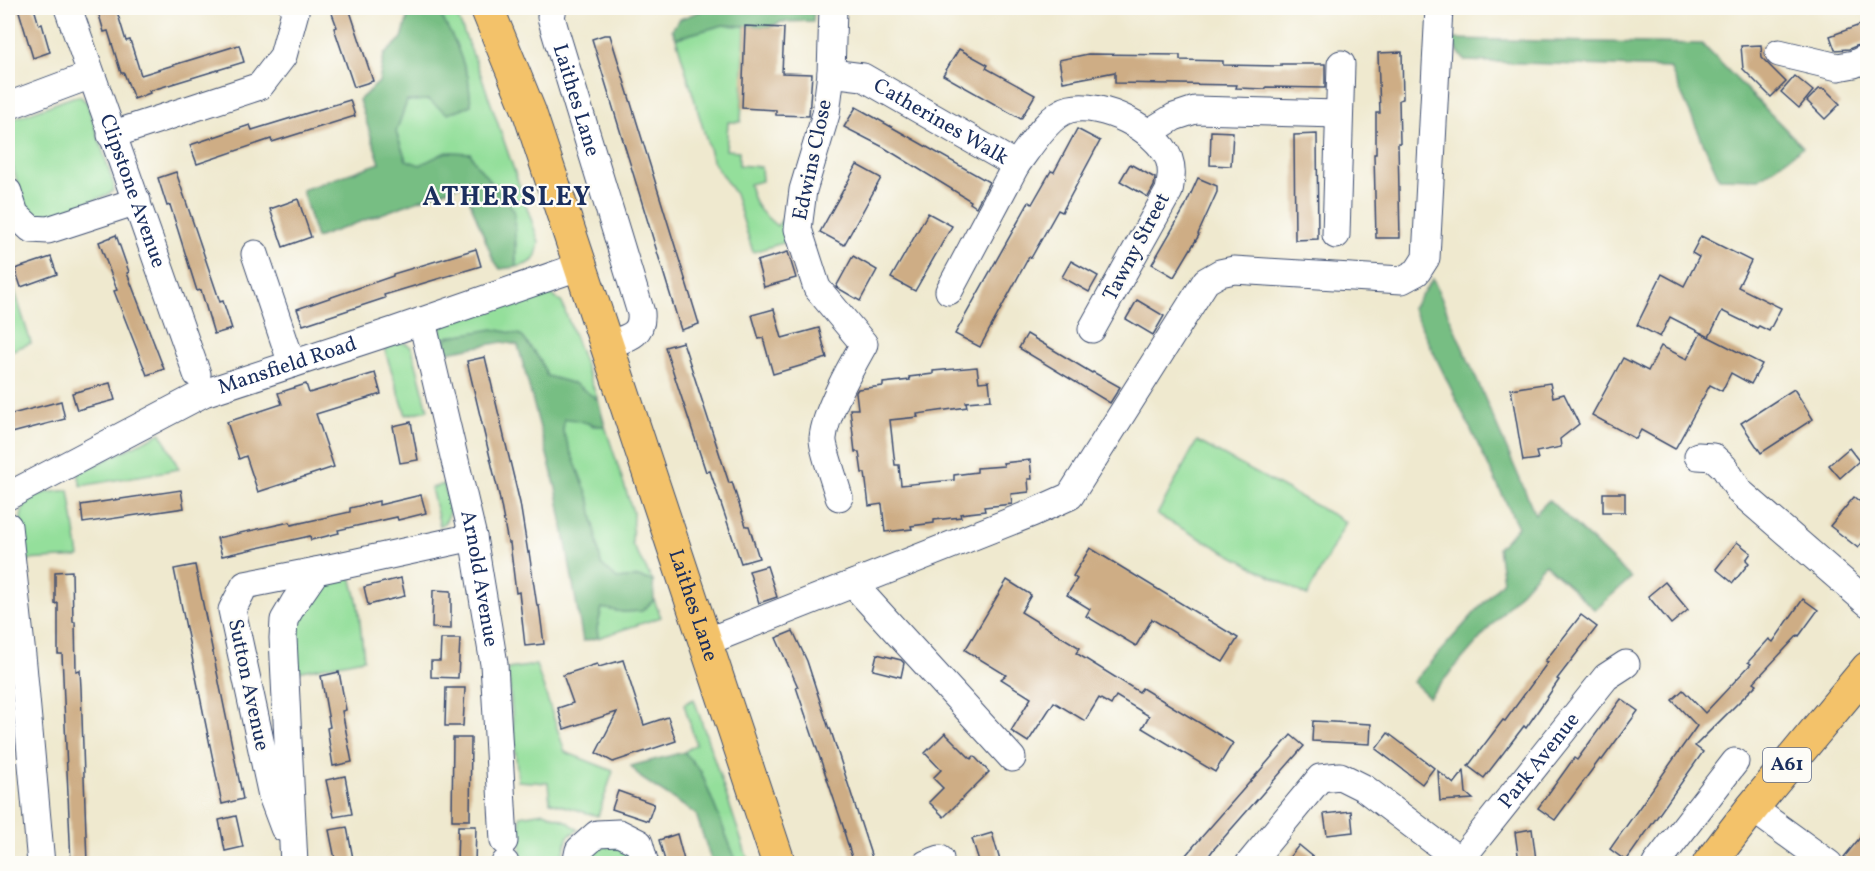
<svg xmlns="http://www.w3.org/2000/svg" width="1875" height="871" font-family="Vollkorn,serif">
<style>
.green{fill:#94df9b;stroke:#58877c;stroke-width:1.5}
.forest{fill:#77be83;stroke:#497670;stroke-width:1.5}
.building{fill:#cead85}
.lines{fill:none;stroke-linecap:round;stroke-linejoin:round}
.minor-casing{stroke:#3b4b6f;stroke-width:29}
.major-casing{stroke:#3b4b6f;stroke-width:35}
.minor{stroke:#fff;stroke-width:27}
.major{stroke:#f3c26a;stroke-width:33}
.labels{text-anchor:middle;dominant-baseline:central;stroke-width:4.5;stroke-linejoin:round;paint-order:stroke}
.shield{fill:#fdfcf7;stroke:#5f6c8c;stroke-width:1.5}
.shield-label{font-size:20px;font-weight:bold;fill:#1b2f5e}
.street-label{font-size:21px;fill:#1b2f5e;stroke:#fdfcf7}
.district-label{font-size:27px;font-weight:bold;letter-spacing:1.5px;fill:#1b2f5e;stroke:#fdfcf7}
</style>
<rect width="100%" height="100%" fill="#fdfcf7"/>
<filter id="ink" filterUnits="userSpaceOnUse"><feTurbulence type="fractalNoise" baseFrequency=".0167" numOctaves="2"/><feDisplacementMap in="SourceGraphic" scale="12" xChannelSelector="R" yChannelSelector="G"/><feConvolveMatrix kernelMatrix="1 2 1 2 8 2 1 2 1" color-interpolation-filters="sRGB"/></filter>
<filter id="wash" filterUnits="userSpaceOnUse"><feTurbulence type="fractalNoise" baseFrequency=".008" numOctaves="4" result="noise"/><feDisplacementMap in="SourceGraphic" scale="24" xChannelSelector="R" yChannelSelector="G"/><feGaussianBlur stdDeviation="1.35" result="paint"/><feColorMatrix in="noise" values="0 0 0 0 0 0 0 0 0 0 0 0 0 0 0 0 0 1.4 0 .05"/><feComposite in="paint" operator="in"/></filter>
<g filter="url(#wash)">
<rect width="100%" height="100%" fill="#efe9cf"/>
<g class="green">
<path d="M437 8H454L481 75 539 242C536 261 534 263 516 267V242L470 153 446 152 420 166 406 160 396 132 407 101 428 100 471 105 468 77 456 44Z"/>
<path d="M723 25 745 26 741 122H728L726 150 739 151V165L761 167 762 181 749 184C754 206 759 211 777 226L785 216 786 242 753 252 735 194 713 162 676 38Z"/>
<polygon points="80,96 87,103 114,185 113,191 105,196 42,218 32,216 25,208 8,151 8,124 10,120 73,97"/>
<polygon points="9,273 31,343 8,352 8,274"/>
<polygon points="538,292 552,295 562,303 598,400 575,384 547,376 540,360 521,335 442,353 438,339 442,325"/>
<polygon points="397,342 407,344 412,348 428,410 406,415 384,348"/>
<polygon points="577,418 593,426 605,426 633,512 632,544 653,581 638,577 617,579 601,564 596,540 563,432 564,419"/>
<polygon points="161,433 179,469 81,486 78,473"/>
<polygon points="1197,441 1346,522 1307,596 1157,515"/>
<path d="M444 484C447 500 456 516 440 526L431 488Z"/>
<path d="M69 490 79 557 25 560C23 540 12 505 36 495 45 491 59 492 69 490Z"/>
<polygon points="350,572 358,604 364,659 297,672 295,627 301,611 327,579"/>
<polygon points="654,600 661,617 598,638 597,628 602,608 623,612 642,611"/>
<polygon points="536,665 565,752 613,771 598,816 550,802 548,783 518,781 508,669"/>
<polygon points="694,699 749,863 737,863 701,772 684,752 696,744 684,704"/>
<polygon points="544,812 568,822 578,830 568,836 561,863 521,863 520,816"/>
<polygon points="623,845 630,854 632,864 586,864 596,846"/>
</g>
<g class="forest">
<polygon points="406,8 437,8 456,44 468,77 471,105 448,114 428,100 407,101 396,132 406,160 420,165 446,152 470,153 477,165 514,210 516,267 500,269 493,259 463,184 316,238 302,190 380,163 359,100 379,82 384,55 402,38 407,20"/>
<polygon points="708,8 814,8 813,21 781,22 770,27 723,25 676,38 672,29 680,19"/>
<polygon points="1449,39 1702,44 1803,147 1759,179 1719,178 1670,68 1465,61"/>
<polygon points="1433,279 1535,514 1549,500 1631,578 1595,610 1545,564 1429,697 1413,682 1503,581 1498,548 1518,527 1412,308"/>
<path d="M493 329 521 335 540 360 547 376 575 384 598 400 605 426C588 426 581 418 564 419L563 432 590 501 601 564 617 579 638 577 653 581 654 600 642 611 623 612 602 608 597 628 598 638 583 641 557 492 518 345 502 342 442 353 447 337Z"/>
<polygon points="684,752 701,772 737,863 712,863 696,814 641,778 631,766"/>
</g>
<g id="blocks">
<g class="building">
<polygon points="18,8 34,8 39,25 42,24 50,52 33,58"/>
<polygon points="97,8 116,8 126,41 130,40 141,75 239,45 244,62 149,91 150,93 134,99 124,73 121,73 108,31 104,32"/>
<polygon points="330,8 349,8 373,81 354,87 334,28 337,27"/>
<polygon points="1868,22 1868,41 1849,49 1835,50 1830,36"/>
<polygon points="745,26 784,28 782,73 812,74 809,116 776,115 776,110 742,108"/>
<polygon points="604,35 610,35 699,324 681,330 592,39"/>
<polygon points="1761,45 1762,58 1786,82 1771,97 1743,69 1741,46"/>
<polygon points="959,49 988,65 986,68 1035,95 1021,119 943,75"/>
<polygon points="1402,52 1403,99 1399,100 1400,143 1398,143 1400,238 1376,238 1374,154 1376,154 1376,113 1380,113 1378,53"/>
<polygon points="1088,54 1180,55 1180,60 1223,61 1223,65 1281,66 1281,64 1325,64 1325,88 1266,87 1266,89 1236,88 1237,85 1115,83 1115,72 1063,82 1059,60"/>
<polygon points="1795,76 1813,91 1799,108 1781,92"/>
<polygon points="1819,89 1825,89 1840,104 1825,119 1807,101"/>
<polygon points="350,100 355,116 272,142 271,139 197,164 190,145 250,125 252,130"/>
<polygon points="856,107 989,182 976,207 970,203 971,201 883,147 844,127"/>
<polygon points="1077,129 1100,141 1062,212 1058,210 1031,258 1029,257 980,347 955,334 1029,202 1032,204 1051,171 1054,172"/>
<polygon points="1211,131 1233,132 1231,166 1210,165"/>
<polygon points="1317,134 1318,239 1295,240 1294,135"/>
<polygon points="1130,164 1155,178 1154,186 1148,197 1120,181"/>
<polygon points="857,165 881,178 844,245 820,232"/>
<polygon points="176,172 220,302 223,301 232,329 214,334 201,290 197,291 170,205 167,206 158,178"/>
<polygon points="1198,178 1217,186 1217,192 1198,234 1199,235 1174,277 1152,264 1184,209"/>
<polygon points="298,199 311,237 283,247 270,209"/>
<polygon points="928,213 952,226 915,291 891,278"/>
<polygon points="116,235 129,272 127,273 164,369 147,375 114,291 117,290 99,242"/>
<polygon points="1701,236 1751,261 1738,287 1781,308 1769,331 1759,326 1757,328 1722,311 1709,337 1670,317 1660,337 1637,325 1662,274 1684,286 1699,257 1692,253"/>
<polygon points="476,249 481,266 384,295 385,298 303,325 297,309 393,276 393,274"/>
<polygon points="788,252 796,278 764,287 757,261"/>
<polygon points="853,256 877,270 860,301 836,287"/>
<polygon points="51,257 57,274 21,287 15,269"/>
<polygon points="1071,261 1098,276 1089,292 1062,277"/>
<polygon points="1137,300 1164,316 1153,335 1126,319"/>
<polygon points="774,309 782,338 819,328 827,358 773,374 763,338 759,339 752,315"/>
<polygon points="1701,333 1762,364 1751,384 1731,373 1722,391 1710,385 1675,449 1641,430 1636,439 1592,415 1623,358 1648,371 1661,346 1687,359"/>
<polygon points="1027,334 1092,373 1093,372 1120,387 1110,403 1019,348"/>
<polygon points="683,342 729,483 732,482 746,526 749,526 759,558 741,563 710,471 706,472 665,347"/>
<polygon points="485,357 520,503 528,553 529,552 537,606 539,606 544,644 525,646 519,592 516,593 510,543 508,543 499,495 467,361"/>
<polygon points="977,367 979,382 989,381 991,400 966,402 967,407 917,414 918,417 890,420 895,465 899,465 901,485 954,480 954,475 977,472 977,468 1004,466 1003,463 1030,460 1032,479 1028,479 1029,492 1011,494 1012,504 984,507 985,511 960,514 961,517 934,520 934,523 911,526 912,529 885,532 882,504 869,506 865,473 862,473 859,452 855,452 850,409 858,409 856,392 858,389 883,386 883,383 910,380 909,377 933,374 933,371"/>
<polygon points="375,373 381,394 316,414 334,467 258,492 246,456 239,459 227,422 282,404 278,393 306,384 309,393"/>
<polygon points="110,383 115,400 77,410 72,393"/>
<polygon points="1550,383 1553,397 1564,394 1579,424 1560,439 1561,447 1536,452 1538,459 1523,461 1511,389"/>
<polygon points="1794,389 1813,419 1761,453 1741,423"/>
<polygon points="61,401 65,419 8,434 8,415"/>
<polygon points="411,422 418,460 400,463 393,426"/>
<polygon points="1849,448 1859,461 1840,478 1829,465"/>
<polygon points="181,490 184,508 83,523 81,505"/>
<rect x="1603" y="493" width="22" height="19"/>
<polygon points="421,495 426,513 398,520 397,517 338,530 339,533 311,540 310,536 222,556 217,538 290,522 291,525 350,512 350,508 379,501 379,505"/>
<polygon points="1854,497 1868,508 1868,536 1858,548 1830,526"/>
<polygon points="1737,542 1751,553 1746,560 1749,563 1733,583 1716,569"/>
<polygon points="1090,548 1238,638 1223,662 1152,619 1136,646 1086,616 1090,609 1067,595 1077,579 1073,576"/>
<polygon points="195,565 243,799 222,804 174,569"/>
<polygon points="767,566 777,597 759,603 749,571"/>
<polygon points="72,571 73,622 75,622 76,671 80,670 81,688 87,864 71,864 62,654 58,654 58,603 55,604 55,572"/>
<polygon points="401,578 405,596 368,605 364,587"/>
<polygon points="1007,580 1031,595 1021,612 1080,648 1076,653 1139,692 1142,688 1233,743 1215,772 1142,728 1149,716 1116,696 1111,705 1099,698 1085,721 1054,702 1028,742 1011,731 1031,698 1001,679 1006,675 965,650"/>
<polygon points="1665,582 1688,610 1671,624 1648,596"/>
<polygon points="433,590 451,591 451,629 432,628"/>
<polygon points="1803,599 1818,610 1799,636 1798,635 1754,682 1757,684 1695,746 1703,752 1626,861 1610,849 1697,726 1672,700 1683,690 1705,713 1751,664 1748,662 1769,639 1773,642"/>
<polygon points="1581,615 1597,627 1557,679 1559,680 1526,728 1524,726 1484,778 1468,766 1503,720 1505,721 1548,662 1545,661"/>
<polygon points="793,631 807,661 829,729 830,728 872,858 856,864 854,864 844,832 845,832 796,687 798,687 776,638"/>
<polygon points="441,639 460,639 458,678 431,677 431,661 440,661"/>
<polygon points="877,654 901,660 904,663 901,677 873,670"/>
<polygon points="623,660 644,725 668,717 676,741 613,762 596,753 617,712 564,729 558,708 573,703 563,675 597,664 599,667"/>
<polygon points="339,672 346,710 342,711 352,762 333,766 327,728 330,727 321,676"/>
<polygon points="446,688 465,688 463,726 445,726"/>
<polygon points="1621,699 1638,711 1602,760 1600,759 1555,820 1538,808 1574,758 1577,760"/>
<polygon points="1313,721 1371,724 1370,744 1312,741"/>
<polygon points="945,733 971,759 974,756 989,772 944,817 929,802 943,788 933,778 941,770 925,753"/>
<polygon points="1388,733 1434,768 1422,784 1376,749"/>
<polygon points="1291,735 1304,746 1213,850 1203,864 1178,864"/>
<polygon points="453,738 471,738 470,820 452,820"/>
<polygon points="1438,771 1454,784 1464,771 1466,793 1473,799 1440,801"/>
<polygon points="345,776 352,814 334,817 326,780"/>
<polygon points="618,791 654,804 648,821 612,809"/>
<polygon points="1351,811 1353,832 1327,835 1324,814"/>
<polygon points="236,816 243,847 225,851 219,820"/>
<polygon points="458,826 476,826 475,864 457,864"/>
<polygon points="347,827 354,864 336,864 329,830"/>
<polygon points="1868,828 1868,864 1852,864 1844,857"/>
<polygon points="1532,829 1536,860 1519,862 1515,832"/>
<polygon points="992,833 1001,864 980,864 972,839"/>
<polygon points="677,834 685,864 666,864 659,840"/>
<polygon points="1299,845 1322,864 1284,864"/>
</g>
</g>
</g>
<g filter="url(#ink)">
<use href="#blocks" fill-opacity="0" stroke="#3b4b6f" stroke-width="1.5"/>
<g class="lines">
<defs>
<g id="minor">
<path id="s1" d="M68 8 197 374"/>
<path id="s2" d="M553 8 551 17 555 31 641 313C643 337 625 338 607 345"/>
<path d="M833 8 831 73 826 114 803 190 798 229 817 288 864 344C851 367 825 413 823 438 822 447 836 485 839 497"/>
<polyline points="1779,53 1838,67 1854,64 1868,57"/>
<path id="s3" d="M831 73 863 77 1016 165 949 291"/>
<polyline points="8,106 91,75"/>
<polyline points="1148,133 1174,117 1195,110 1338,114"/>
<polyline points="111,135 260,86 283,56 295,12 293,8"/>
<path d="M1016 165C1029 148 1049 114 1070 109 1102 102 1156 128 1169 159 1173 170 1171 179 1169 191L1092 329"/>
<polyline points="8,192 15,214 31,229 48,230 137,201"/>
<polyline points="1336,235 1341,64"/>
<polyline points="255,254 292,364"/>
<path id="s4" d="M422 321 473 537 494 664 504 841"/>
<polyline points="1698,456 1713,457 1724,467 1740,492 1868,603"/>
<path id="s5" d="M8 496 204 393 393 331 581 266"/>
<polyline points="8,526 23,665 41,864"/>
<polyline points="853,584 1012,758"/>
<polyline points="706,642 1032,513 1070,496 1206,281 1220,273 1234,270 1402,280 1417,272 1426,258 1439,8"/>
<polyline points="1752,808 1829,864"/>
<polyline points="284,828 272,796 232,610 245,585 316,571"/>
<polyline points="505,863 505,864"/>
<polyline points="294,864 283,638 284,620 294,603 316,571 473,537"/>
<polyline points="576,864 579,850 597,834 619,833 639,843 645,864"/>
<polyline points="926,864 940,859"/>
<polyline points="1249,864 1320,778 1340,776 1364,788 1464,864"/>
<path id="s6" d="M1457 864 1606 677 1626 664"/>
<polyline points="1656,864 1735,762"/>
</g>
<g id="major">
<path id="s7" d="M487 8 529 111 779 864"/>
<polyline points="1709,864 1752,808 1868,668"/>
</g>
</defs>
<use href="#minor" class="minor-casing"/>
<use href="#major" class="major-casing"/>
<use href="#minor" class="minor"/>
<use href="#major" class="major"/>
</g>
</g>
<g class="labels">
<rect class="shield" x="1763" y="748" width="48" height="34" rx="4.5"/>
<g class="shield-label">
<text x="1787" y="765">A61</text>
</g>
<g class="street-label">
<text stroke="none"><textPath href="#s2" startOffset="96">Laithes Lane</textPath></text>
<text stroke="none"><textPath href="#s3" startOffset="122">Catherines Walk</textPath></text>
<text transform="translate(813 160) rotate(-78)">Edwins Close</text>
<text stroke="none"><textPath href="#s1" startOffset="194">Clipstone Avenue</textPath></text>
<text transform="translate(1137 247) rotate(-62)">Tawny Street</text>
<text stroke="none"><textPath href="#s5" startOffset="309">Mansfield Road</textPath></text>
<text stroke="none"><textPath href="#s4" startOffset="264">Arnold Avenue</textPath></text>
<text stroke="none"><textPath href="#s7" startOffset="632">Laithes Lane</textPath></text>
<text transform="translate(248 685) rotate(78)">Sutton Avenue</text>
<text stroke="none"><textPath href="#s6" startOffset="132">Park Avenue</textPath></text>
</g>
<g class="district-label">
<text x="507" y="198">ATHERSLEY</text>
</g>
</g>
<rect width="1875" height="871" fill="none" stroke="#fdfcf7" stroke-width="30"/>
</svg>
